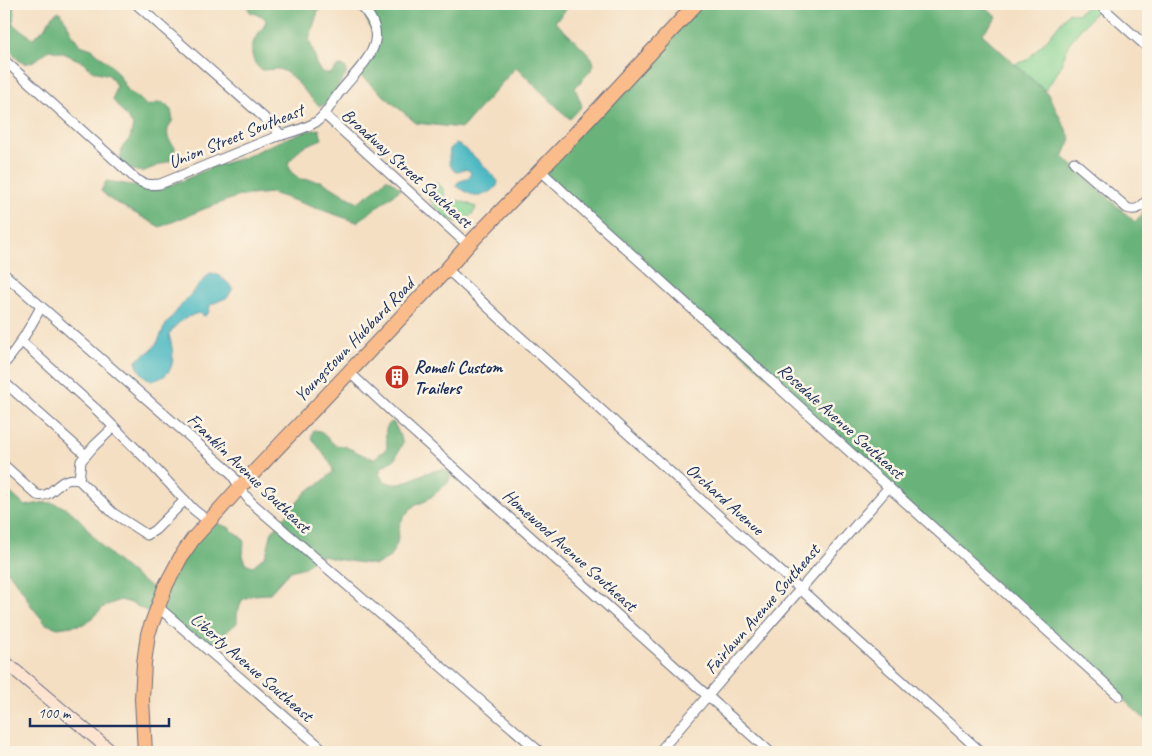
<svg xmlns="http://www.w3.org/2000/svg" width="1152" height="756" font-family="Caveat,sans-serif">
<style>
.green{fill:#82d190;stroke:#4e8077}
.forest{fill:#69b37a;stroke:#42716c}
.water{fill:#4bb9c2;stroke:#337490}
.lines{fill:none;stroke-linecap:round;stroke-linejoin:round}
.street-casing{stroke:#676d81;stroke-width:11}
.secondary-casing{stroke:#676d81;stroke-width:14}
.primary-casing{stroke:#676d81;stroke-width:16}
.street{stroke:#fff;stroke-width:9}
.secondary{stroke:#fde4d1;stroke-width:12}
.primary{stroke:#fabc8b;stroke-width:14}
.labels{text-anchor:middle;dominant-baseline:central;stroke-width:5;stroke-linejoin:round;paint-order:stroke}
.street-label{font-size:18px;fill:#1b2f5e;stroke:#fcf5e5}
.poi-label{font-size:18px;font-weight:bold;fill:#1b2f5e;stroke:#fcf5e5;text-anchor:start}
</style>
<rect width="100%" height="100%" fill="#fcf5e5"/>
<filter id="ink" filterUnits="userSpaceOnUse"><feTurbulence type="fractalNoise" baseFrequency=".02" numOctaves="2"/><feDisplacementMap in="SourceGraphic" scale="10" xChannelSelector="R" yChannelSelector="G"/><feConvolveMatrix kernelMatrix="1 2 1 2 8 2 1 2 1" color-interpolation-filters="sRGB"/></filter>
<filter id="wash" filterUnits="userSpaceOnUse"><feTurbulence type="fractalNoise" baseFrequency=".0096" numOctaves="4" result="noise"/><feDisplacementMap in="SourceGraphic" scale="20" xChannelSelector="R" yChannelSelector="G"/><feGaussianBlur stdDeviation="1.12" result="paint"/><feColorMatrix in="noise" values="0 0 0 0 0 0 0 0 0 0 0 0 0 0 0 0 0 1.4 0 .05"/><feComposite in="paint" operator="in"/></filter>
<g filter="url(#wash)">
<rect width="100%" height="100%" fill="#f4dfc3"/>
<g class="green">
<polygon points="1089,4 1093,4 1098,9 1070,42 1059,70 1045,91 1015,64 1027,60 1049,37 1069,12 1077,14 1087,7"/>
<path d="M436 183C446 187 442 194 448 199 452 202 455 200 460 201 465 202 471 205 476 207 475 211 473 214 469 217 454 231 434 209 428 195L431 186Z"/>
</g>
<g class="forest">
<path d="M4 4H12L15 13 12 24 33 38 44 29 52 16 59 11 66 21 71 32 80 45 92 49 111 65 120 77 129 92 138 97 147 106 162 102 171 110 173 120C165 131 166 138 175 147L174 159 142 172 132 170 120 163 122 148 130 138 133 125 113 100 116 85 109 75 93 71 81 61 63 53 49 50C23 71 23 66 4 43Z"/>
<path d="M250 4H326L318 11 309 40 316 59V64L321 72 330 74C335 69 339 63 346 68V75L326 104 320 106C306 97 294 71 277 69 272 69 266 70 261 70 251 62 249 48 256 37 260 30 264 29 266 20L262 16 250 12 247 6Z"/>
<polygon points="359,4 571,4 555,22 584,49 592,58 594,64 591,70 575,88 582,106 570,119 558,108 516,67 462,128 416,123 356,72 376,39"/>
<polygon points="696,4 981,4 997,17 982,34 1048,94 1071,139 1063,157 1135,222 1148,207 1148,722 541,171"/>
<polygon points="319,129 322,139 302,147 288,163 291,172 300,179 321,181 346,196 358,202 376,189 387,178 401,189 357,222 272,193 239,196 204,209 160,227 111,200 101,191 106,181 138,186 153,191 184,180 212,167 245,157 266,147 303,132"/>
<path d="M391 422 394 423 403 442 395 459 382 467 379 474 384 481 393 484H401L425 473 443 469 451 475 448 483 426 501 415 505 407 513 400 523 397 543 390 557 376 565 335 559 323 556 315 557 305 567 290 571 269 594 253 595 242 600 237 614V623L219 638 210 651 157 607 154 615 131 603 120 600 105 606 85 624 58 628 46 624 32 607 24 593 4 566V487L25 506C36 504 48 500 59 505 78 512 88 531 101 545 115 561 143 584 162 593L182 555 216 523 228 527 244 540 243 555 245 563 253 566 266 555 272 531 280 522 307 491 323 481 333 472 332 466 312 438V434L314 430 320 431 335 445 344 446 370 458H375L387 448C387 437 382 429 391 422Z"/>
</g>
<g class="water">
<path d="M456 144C469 148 488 171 498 181L497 186 492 191 480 196H474L456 186 458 182 469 178 471 173C466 166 461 171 455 172 447 163 449 160 450 149Z"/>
<path d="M210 273C221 274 225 281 233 288L228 297 210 305 209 312 205 316 198 313C185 318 175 323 169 335 175 356 177 376 151 381 143 376 138 370 136 361 142 355 149 353 154 347 160 340 162 330 167 323 181 305 195 289 210 273Z"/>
</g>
</g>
<g filter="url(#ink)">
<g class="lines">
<defs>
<g id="street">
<polyline points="136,4 269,122 281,135"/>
<polyline points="1099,4 1148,48"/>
<path d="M4 60 137 180C145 185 151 185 160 184 198 169 235 153 273 138 287 133 303 130 316 122 327 115 331 103 339 93 363 63 396 39 359 4"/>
<polyline points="325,115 468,245"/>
<path d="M1074 162 1127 208C1137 212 1142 206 1148 199"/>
<polyline points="541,171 598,224 636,258 1119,696"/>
<polyline points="447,269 506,324 981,752"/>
<path d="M4 274 229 471C237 481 242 493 252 503L540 752"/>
<polyline points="21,341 96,409 152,465 193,509 209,522"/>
<path d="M4 364C19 347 30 327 41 307"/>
<polyline points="349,372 393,413 770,752"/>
<polyline points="4,382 86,455"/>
<path d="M4 465 37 495C55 499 56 475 79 480L113 513 147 535 155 530 185 500"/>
<polyline points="79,480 81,461 94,446 114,427"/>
<polyline points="157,606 326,752"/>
<polyline points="659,752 889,487"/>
</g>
<polyline id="secondary" points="4,661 112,752"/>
<polyline id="primary" points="145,752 142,699 144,663 148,634 166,585 182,555 193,539 239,488 447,269 468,245 563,147 696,4"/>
</defs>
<use href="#street" class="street-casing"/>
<use href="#secondary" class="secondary-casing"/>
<use href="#primary" class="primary-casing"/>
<use href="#street" class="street"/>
<use href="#secondary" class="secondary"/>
<use href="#primary" class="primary"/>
</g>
</g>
<defs>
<symbol id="building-disc" viewBox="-11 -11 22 22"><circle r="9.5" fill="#c8321e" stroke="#fcf5e5"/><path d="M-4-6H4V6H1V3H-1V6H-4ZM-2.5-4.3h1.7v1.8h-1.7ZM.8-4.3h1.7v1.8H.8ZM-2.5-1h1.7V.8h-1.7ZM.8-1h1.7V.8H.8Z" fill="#fff"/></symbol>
</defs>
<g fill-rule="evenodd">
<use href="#building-disc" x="383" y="363" width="28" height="28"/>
</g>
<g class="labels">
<g class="street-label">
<text transform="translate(236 136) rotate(-22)">Union Street Southeast</text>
<text transform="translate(407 168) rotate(42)">Broadway Street Southeast</text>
<text transform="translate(354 340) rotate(-46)">Youngstown Hubbard Road</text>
<text transform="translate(841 421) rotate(42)">Rosedale Avenue Southeast</text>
<text transform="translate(249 473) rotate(44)">Franklin Avenue Southeast</text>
<text transform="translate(725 499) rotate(42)">Orchard Avenue</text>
<text transform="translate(570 550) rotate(42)">Homewood Avenue Southeast</text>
<text transform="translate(762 609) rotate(-49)">Fairlawn Avenue Southeast</text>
<text transform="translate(252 667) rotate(41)">Liberty Avenue Southeast</text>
</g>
<g class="poi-label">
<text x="414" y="367">Romeli Custom<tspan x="414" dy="21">Trailers</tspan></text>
</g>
</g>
<rect width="1152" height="756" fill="none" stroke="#fcf5e5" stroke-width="20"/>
<path d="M30 718v8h139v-8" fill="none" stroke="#1b2f5e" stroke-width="2.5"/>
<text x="38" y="718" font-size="15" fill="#1b2f5e" stroke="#fcf5e5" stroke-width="4" paint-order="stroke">100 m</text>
</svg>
